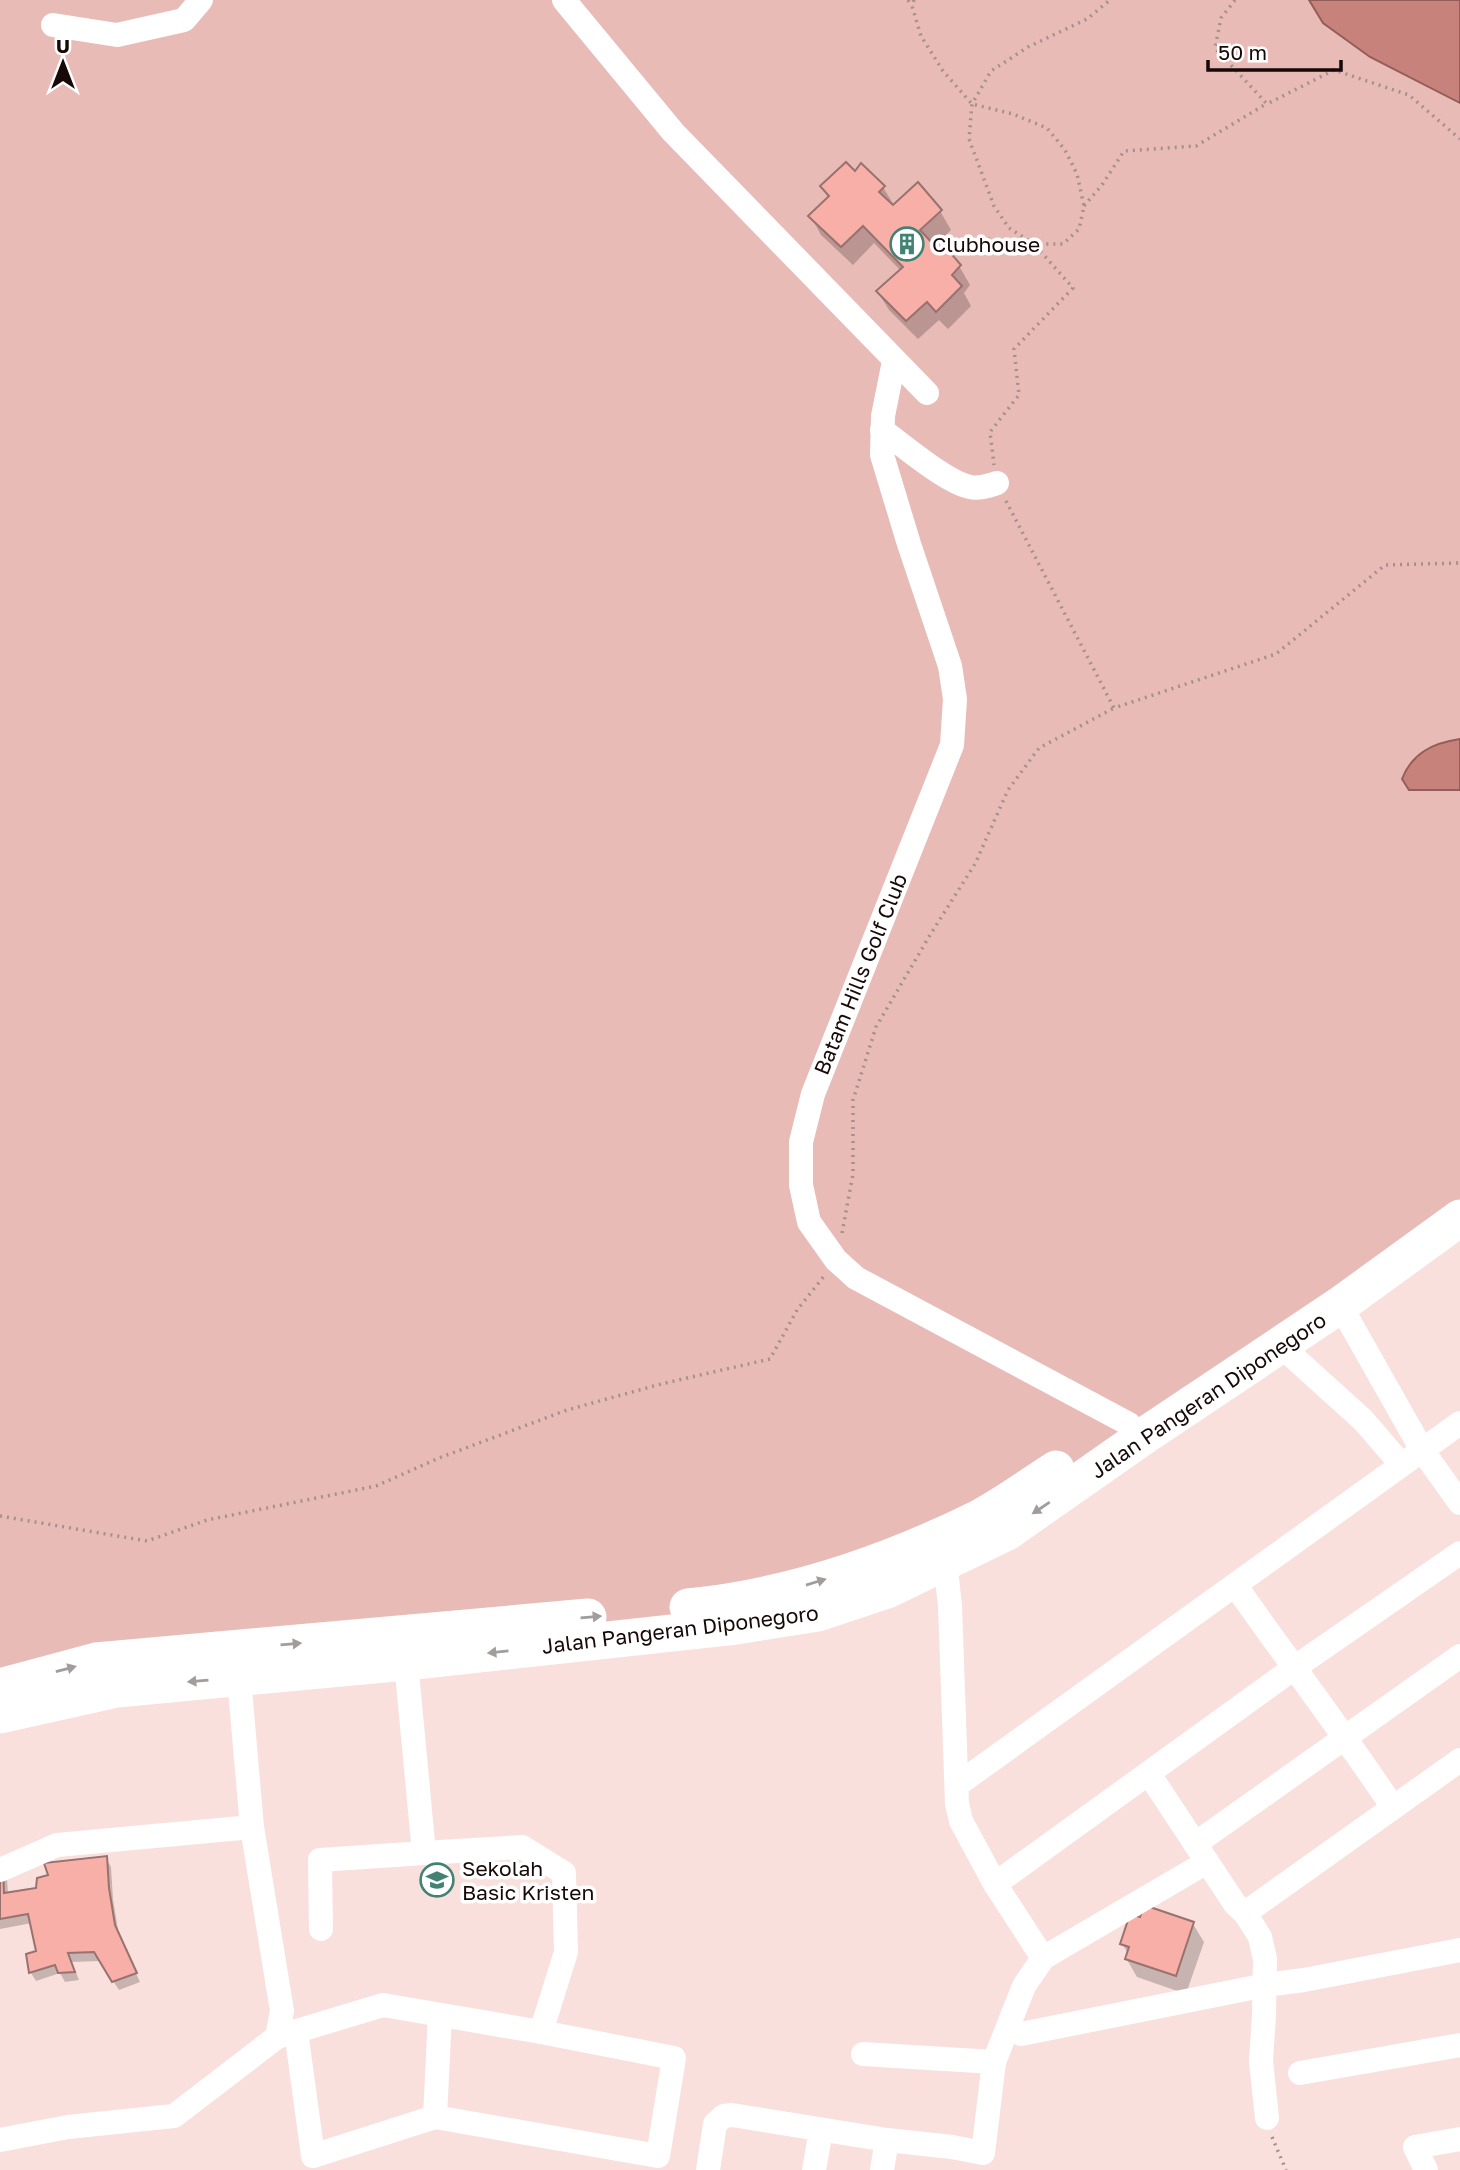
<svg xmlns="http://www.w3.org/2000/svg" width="1460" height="2170" font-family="'Golos Text',sans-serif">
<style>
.green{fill:#e9bbb6}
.water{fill:#c8827c;stroke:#935e59;stroke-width:2}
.shadow{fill:#0003}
.building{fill:#f8afa7;stroke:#97726e;stroke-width:2}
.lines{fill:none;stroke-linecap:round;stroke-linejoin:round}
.path{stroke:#a4908d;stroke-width:3.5;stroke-dasharray:2 5;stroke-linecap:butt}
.minor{stroke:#fff;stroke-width:24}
.highway{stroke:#fff;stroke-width:37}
.oneway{fill:#a29d9c}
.labels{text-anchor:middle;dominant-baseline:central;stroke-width:7;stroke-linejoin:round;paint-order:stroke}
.poi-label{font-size:21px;fill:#160908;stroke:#fff;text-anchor:start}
.street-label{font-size:21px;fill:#160908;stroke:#fff}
</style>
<rect width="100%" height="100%" fill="#f9e0dd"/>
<polygon class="green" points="0,0 1460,0 1460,1200 1075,1470 741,1609 0,1697"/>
<g class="water">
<polygon points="1309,0 1460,0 1460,103 1370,57 1323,23"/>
<path d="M1460 739V790H1409L1402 779C1412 753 1433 743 1460 739Z"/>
</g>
<g class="shadow">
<polygon points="855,173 883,187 895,207 940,211 951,230 939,242 959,266 970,285 964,293 971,306 948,329 939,320 918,339 889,310 878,292 901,271 874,243 853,265 821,235 811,217 829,198 822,186"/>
<polygon points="106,1858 111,1867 113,1899 119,1936 140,1982 119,1990 100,1961 72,1962 79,1980 65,1982 60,1973 36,1981 31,1973 28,1955 38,1952 32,1923 0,1929 0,1871 7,1879 8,1894 37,1890"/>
<polygon points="1193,1924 1204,1942 1186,1994 1137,1977 1126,1958 1128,1954 1122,1943"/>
</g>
<g class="building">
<polygon points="846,162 855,171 861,163 885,186 879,192 893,205 918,182 942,210 920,230 935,246 940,241 961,265 952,275 962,286 936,312 927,302 906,321 876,291 903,267 863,226 841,247 808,216 829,196 820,186"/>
<polygon points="107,1856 109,1888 115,1925 137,1973 112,1982 94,1952 68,1953 75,1972 58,1973 55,1965 29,1973 26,1954 36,1951 28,1914 0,1919 0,1869 3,1869 4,1893 36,1888 37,1878 48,1875 44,1863"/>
<polygon points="1144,1905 1194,1922 1176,1976 1125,1959 1129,1947 1120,1944 1130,1914 1140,1917"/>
</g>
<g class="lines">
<g class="path">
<polyline points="908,0 912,6"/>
<polyline points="914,0 912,6 921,36 943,71 972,104 1013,114 1047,128 1065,150 1077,174 1084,206 1079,229 1063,244 1034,244 1009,228 994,206 969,139 972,104 991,71 1028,47 1087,19 1110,0"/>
<polyline points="1235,0 1221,18 1215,48 1267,104 1334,70 1409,95 1460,139"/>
<polyline points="1084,206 1102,185 1124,151 1196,146 1266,104"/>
<polyline points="988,239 1034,244 1073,288 1014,349 1019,395 990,432 994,465"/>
<polyline points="1006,501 1114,708 1276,654 1385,565 1460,563"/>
<polyline points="842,1233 853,1174 853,1100 876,1027 930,935 975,864 1008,790 1039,748 1114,708"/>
<polyline points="0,1516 147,1541 207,1520 376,1486 439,1458 567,1410 661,1384 770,1359 797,1310 825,1275"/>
<polyline points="1272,2137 1286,2170"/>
</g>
<g class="minor">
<polyline points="564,0 673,132 927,393"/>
<polyline points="53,25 117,35 184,20 201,0"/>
<polyline points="894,361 883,416 882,455 909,544 950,666 955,699 952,745 813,1094 801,1142 801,1185 809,1222 836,1260 856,1278 1129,1424"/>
<path d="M882 430C903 445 946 482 970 487 979 489 988 486 997 483"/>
<polyline points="1340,1305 1422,1450 1460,1503"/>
<polyline points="1280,1345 1363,1420 1401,1464"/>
<polyline points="945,1562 950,1605 957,1804 961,1821 995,1884 1043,1958"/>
<path d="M1235 1585C1287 1659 1342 1731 1392 1806"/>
<polyline points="1149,1774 1235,1904 1245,1913 1460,1760"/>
<polyline points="957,1785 1460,1423"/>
<polyline points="1195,1844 1460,1656"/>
<polyline points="424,1853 522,1847 564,1873 566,1952 541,2032"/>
<polyline points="0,1870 57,1845 252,1827 239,1678"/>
<polyline points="995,1884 1294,1668 1460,1553"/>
<polyline points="1245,1913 1260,1937 1265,1959 1264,2015 1261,2061 1267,2118"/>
<polyline points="321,1929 320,1860 424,1853 406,1662"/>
<polyline points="1021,2034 1266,1985 1304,1980 1460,1950"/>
<polyline points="277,2037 383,2005 541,2032 674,2058 658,2156 435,2117 313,2156 296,2031"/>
<polyline points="863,2054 994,2062"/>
<polyline points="1300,2073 1460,2045"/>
<polyline points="435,2117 440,2015"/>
<polyline points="0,2140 68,2127 174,2116 277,2037 282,2011 252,1827"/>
<polyline points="708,2170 715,2124 724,2116 732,2115 887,2140"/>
<polyline points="814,2170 821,2130"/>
<polyline points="882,2170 887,2140 952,2147 983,2153 994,2062 1024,1986 1043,1958 1207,1862"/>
<polyline points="1426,2170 1415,2147 1460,2139"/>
</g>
<g class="highway">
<path d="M688 1607C789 1597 888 1563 979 1518 1005 1504 1031 1485 1056 1469"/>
<polyline points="0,1687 96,1661 588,1617"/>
<polyline points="0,1715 117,1689 406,1662 736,1626 818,1613 887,1590 1007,1532 1144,1436 1340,1305 1460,1218"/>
</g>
</g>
<defs><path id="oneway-solid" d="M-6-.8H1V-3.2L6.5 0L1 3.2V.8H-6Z" transform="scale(1.75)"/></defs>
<g class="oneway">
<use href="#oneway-solid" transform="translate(1041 1508) rotate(146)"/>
<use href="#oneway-solid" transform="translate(816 1582) rotate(-17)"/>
<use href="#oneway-solid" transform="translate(591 1617) rotate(-5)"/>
<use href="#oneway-solid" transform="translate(291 1644) rotate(-5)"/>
<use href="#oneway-solid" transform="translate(498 1652) rotate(174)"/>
<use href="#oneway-solid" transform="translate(66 1669) rotate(-15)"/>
<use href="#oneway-solid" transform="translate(198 1681) rotate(175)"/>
</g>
<defs>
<symbol id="building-ring" viewBox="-11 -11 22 22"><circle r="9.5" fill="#fff" stroke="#418272" stroke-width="1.5"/><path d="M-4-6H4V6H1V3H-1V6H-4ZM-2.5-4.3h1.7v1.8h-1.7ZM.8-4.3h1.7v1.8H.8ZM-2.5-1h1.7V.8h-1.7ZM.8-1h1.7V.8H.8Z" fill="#418272"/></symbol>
<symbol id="school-ring" viewBox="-11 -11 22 22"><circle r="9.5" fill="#fff" stroke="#418272" stroke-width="1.5"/><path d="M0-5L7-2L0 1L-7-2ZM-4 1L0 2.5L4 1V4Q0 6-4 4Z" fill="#418272"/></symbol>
</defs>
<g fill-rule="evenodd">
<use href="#building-ring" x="888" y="225" width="38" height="38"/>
<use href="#school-ring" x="418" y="1861" width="38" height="38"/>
</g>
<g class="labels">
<g class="poi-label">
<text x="932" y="244">Clubhouse</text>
<text x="462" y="1868">Sekolah<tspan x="462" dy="24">Basic Kristen</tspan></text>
</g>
<g class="street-label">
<text transform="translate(860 974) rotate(-68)">Batam Hills Golf Club</text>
<text transform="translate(1208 1395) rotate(-34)">Jalan Pangeran Diponegoro</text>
<text transform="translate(680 1629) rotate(-7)">Jalan Pangeran Diponegoro</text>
</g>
</g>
<g transform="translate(63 63)" stroke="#ffffff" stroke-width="5" paint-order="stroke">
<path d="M0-5L12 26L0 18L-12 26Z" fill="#160908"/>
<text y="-10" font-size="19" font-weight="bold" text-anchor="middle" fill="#160908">U</text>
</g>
<path d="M1208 60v10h133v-10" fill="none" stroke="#160908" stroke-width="3.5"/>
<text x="1218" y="60" font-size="21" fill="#160908" stroke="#ffffff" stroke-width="5" paint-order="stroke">50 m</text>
</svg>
